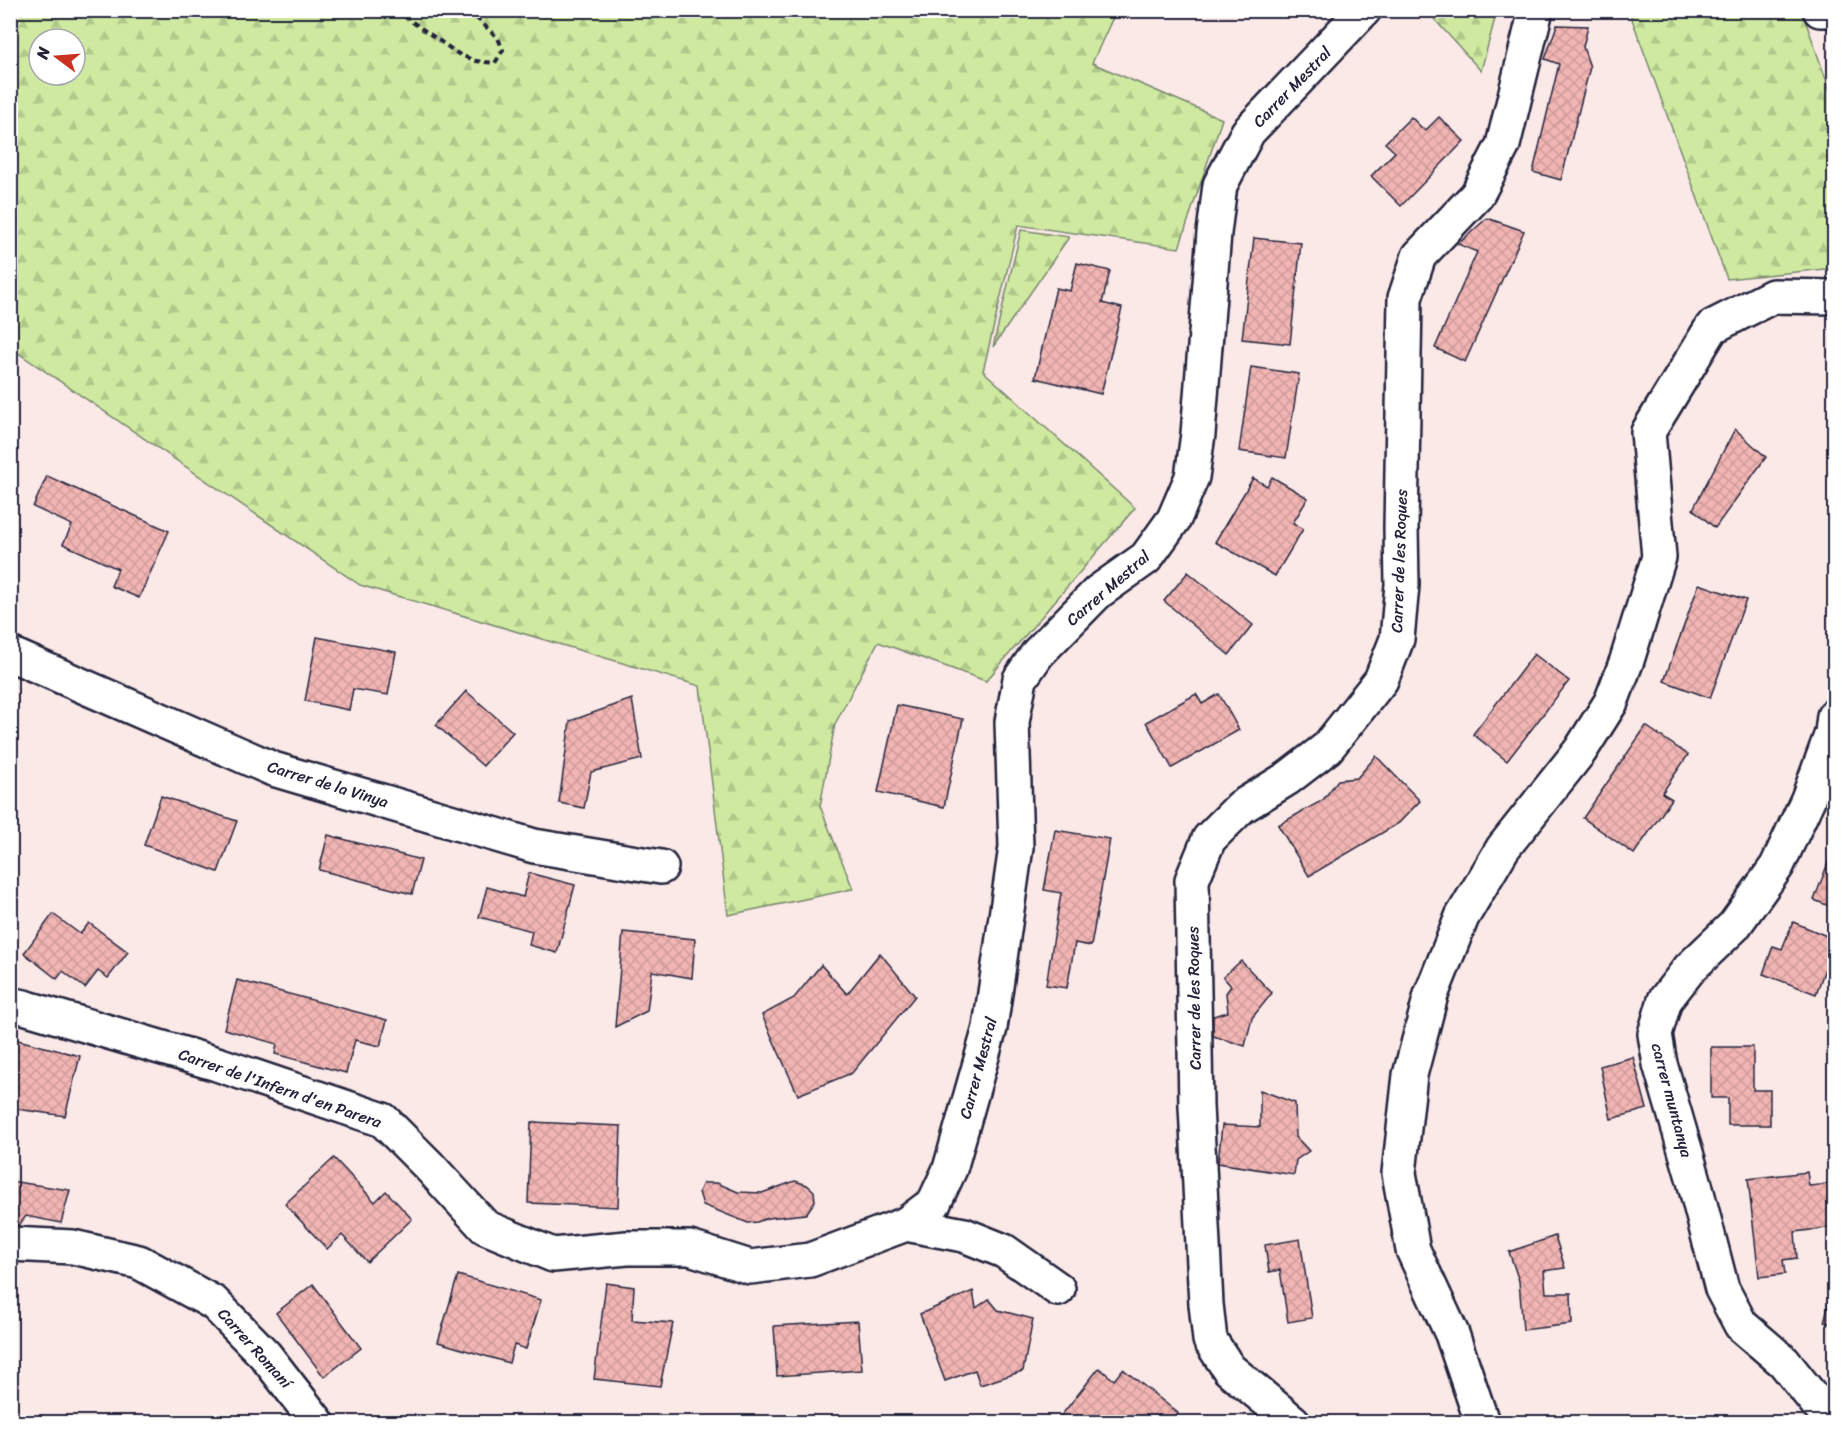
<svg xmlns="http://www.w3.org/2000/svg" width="1845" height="1433" font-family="Sriracha,sans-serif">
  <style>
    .forest { fill: url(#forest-firs); stroke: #78866e; stroke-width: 1.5; fill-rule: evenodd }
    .building { fill: url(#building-cross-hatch); stroke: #22223b; stroke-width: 1.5 }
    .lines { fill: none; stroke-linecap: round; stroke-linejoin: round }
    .minor-casing { stroke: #22223b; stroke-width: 38 }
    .path { stroke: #22223b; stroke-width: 4; stroke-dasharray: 6 4.5; stroke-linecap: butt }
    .minor { stroke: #fff; stroke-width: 33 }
    .labels { text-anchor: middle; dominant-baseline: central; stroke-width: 4.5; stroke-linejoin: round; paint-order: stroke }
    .street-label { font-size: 16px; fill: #22223b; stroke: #fff }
  </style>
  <defs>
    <pattern id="forest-firs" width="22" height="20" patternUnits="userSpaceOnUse" patternTransform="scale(1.5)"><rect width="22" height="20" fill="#cfeaa0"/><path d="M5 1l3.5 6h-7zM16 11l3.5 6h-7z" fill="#b1c88b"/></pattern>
    <pattern id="building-cross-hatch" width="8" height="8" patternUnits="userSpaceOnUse" patternTransform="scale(1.5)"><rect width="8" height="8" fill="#f1b5b3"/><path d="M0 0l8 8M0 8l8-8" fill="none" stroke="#ce9b9b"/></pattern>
  </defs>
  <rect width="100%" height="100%" fill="#fbe9e8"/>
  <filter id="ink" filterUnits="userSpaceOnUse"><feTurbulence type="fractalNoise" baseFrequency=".0167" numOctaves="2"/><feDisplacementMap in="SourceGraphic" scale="12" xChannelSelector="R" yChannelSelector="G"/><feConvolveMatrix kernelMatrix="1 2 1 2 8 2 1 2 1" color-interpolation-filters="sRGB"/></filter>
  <g filter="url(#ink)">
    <g class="forest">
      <path d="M10,11H1116L1092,63L1222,119L1179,248L1018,225L983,371L1135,508L986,681L878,642L835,724L820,806L853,889L728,915L700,686L360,585L11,348ZM39,39H75V75H39Z"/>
      <path d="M1427,11H1497L1481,71Z"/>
      <path d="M1629,11H1802L1834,102V268L1727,279Z"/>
      <path d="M1021,230L1069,237L993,347Z"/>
    </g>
    <g class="building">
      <path d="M1557,25L1588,26L1583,47L1590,67L1561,180L1533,172L1559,64L1545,59Z"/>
      <path d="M1411,117L1425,131L1439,117L1464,141L1401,206L1371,176L1395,152L1385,143Z"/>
      <path d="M1487,218L1524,231L1465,362L1435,348L1477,252L1458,244Z"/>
      <path d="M1254,238L1301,243L1290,344L1242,339Z"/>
      <path d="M1077,263L1110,271L1102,303L1122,308L1101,394L1035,378L1056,288L1070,291Z"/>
      <path d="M1251,367L1299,374L1286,458L1239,451Z"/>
      <path d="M1735,429L1766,457L1715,528L1693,509Z"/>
      <path d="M47,476L169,531L139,598L111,586L118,569L63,544L72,525L33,507Z"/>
      <path d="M1272,477L1308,498L1293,523L1303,529L1275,576L1215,542L1253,478L1267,486Z"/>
      <path d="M1188,572L1253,625L1229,655L1164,601Z"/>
      <path d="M1699,584L1746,600L1710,698L1664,681Z"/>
      <path d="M317,637L396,652L388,695L353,689L349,710L305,701Z"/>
      <path d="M1534,654L1569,681L1507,761L1473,734Z"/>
      <path d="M466,691L513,732L483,766L436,725Z"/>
      <path d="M1196,694L1202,704L1219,694L1239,730L1172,768L1146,722Z"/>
      <path d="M632,699L642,759L591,772L584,808L559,803L570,721Z"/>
      <path d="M897,705L963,719L944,807L878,792Z"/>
      <path d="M1646,726L1688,755L1662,793L1672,799L1634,854L1583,818Z"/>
      <path d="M1376,756L1420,801L1399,823L1309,876L1278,825L1323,800L1338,780L1357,778Z"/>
      <path d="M161,796L237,821L218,872L144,845Z"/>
      <path d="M1055,830L1110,839L1091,946L1075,943L1067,988L1046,985L1061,893L1044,890Z"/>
      <path d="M328,835L421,860L412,894L319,870Z"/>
      <path d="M1834,847V908L1814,900Z"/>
      <path d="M529,873L575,885L557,953L529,945L532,931L479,917L487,887L523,897Z"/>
      <path d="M53,914L80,934L89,923L128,952L108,978L98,971L85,988L63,971L57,979L24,953Z"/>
      <path d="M1793,922L1834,939V944L1816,994L1763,974L1773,946L1782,949Z"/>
      <path d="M623,932L695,939L692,978L652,971L647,1011L615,1027Z"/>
      <path d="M880,953L915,996L852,1073L798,1095L762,1015L794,998L821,965L847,994Z"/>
      <path d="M1241,961L1272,993L1252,1018L1245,1046L1213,1036V1016L1228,1012L1226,993L1231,986L1223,977Z"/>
      <path d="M237,980L387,1020L380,1046L355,1040L346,1073L275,1054L277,1044L224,1029Z"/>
      <path d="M10,1038L80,1056L65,1116L10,1108Z"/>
      <path d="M1711,1047H1753V1090H1770V1125H1728V1098H1711Z"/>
      <path d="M1633,1057L1647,1109L1611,1119L1600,1066Z"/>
      <path d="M1260,1090L1295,1103L1296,1137L1309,1151L1296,1160L1294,1175L1218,1163L1222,1125L1260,1127Z"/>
      <path d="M531,1122L621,1126L618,1207L528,1203Z"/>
      <path d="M334,1158L375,1202L386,1191L412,1219L367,1262L342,1235L327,1249L285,1204Z"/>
      <path d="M1807,1172L1809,1186L1830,1184L1834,1227L1795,1232L1797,1258L1783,1260L1785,1274L1759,1277L1748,1179Z"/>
      <path d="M10,1181L70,1190L61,1223L26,1216L19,1225L10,1226Z"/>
      <path d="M795,1181L807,1185L814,1191L815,1201L806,1214L768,1218L757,1222L748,1223L703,1205L699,1192L703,1183H717L738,1192L762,1193Z"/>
      <path d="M1555,1236L1565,1268L1544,1271L1546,1293H1571L1572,1324L1523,1330L1519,1281L1509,1252Z"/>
      <path d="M1300,1239L1312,1318L1288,1322L1280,1270L1269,1272L1265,1245Z"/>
      <path d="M458,1275L541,1300L526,1349L514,1345L509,1363L438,1342Z"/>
      <path d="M606,1283L634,1287L632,1320L673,1323L660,1386L594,1379Z"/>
      <path d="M1834,1283V1325L1824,1322Z"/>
      <path d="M313,1284L361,1348L324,1377L276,1313Z"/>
      <path d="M973,1291L976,1308L989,1299L998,1310L1033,1319L1023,1371L980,1385L975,1370L945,1381L920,1314Z"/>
      <path d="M858,1321L862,1370L777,1376L774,1326Z"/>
      <path d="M1099,1368L1114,1380L1123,1369L1178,1413L1170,1422H1056Z"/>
    </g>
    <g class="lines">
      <g class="minor-casing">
        <g id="minor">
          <path d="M1820,10H1830"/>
          <path d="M10,654L273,769L534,846L661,867"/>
          <path d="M10,1004L24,1007L217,1064L383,1120L429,1166L485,1227L553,1255L627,1248H690L750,1267L810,1260L906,1224L964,1235L1004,1251L1058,1289"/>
          <path d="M906,1224L934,1203L950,1169L990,1028L1016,847L1012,722L1020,679L1038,653L1098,592L1146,558L1174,519L1192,477L1198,434L1214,233L1220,185L1248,132L1364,10"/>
          <path d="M10,1244L73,1247L139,1262L214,1303L265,1355L317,1422"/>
          <path d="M1293,1422L1229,1369L1210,1340L1206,1304L1196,1106L1192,880L1209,839L1241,807L1288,778L1327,748L1381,680L1397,639L1402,585L1401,528L1405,298L1419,256L1477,195L1503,145L1536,10"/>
          <path d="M1482,1422L1452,1334L1413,1250L1399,1173L1410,1075L1431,995L1462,917L1503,848L1580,751L1611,702L1627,660L1659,557L1648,432L1712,327L1773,296L1834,297"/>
          <path d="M1827,1422L1824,1412L1784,1362L1741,1325L1722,1289L1693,1177L1660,1064L1655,1034L1665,1000L1690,968L1734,926L1777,866L1808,799L1832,733L1834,716"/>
        </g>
      </g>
      <path class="path" d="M395,10L460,55L476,61L495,63L503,50L498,38L468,10"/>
      <use href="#minor" class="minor"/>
    </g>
  </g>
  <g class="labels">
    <g class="street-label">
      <text transform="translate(1292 87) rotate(-46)">Carrer Mestral</text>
      <text transform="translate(1399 561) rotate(-88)">Carrer de les Roques</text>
      <text transform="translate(1108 588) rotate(-41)">Carrer Mestral</text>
      <text transform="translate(328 784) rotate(17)">Carrer de la Vinya</text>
      <text transform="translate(1194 998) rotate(-91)">Carrer de les Roques</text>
      <text transform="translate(978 1068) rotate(-75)">Carrer Mestral</text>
      <text transform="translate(280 1088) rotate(19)">Carrer de l'Infern d'en Parera</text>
      <text transform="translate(1672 1100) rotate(75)">carrer muntanya</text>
      <text transform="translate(255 1348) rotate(48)">Carrer Romaní</text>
    </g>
  </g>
  <rect width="1845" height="1433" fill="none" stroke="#fff" stroke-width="36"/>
  <rect x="18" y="18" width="1809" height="1397" fill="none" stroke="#22223b" stroke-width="2" filter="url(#ink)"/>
  <g transform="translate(57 57) rotate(286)"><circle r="28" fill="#ffffff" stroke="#a7a7b1" stroke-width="1.5"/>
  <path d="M0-4.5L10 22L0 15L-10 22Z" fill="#c8321e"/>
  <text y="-9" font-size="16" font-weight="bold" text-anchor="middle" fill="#22223b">N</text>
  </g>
</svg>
